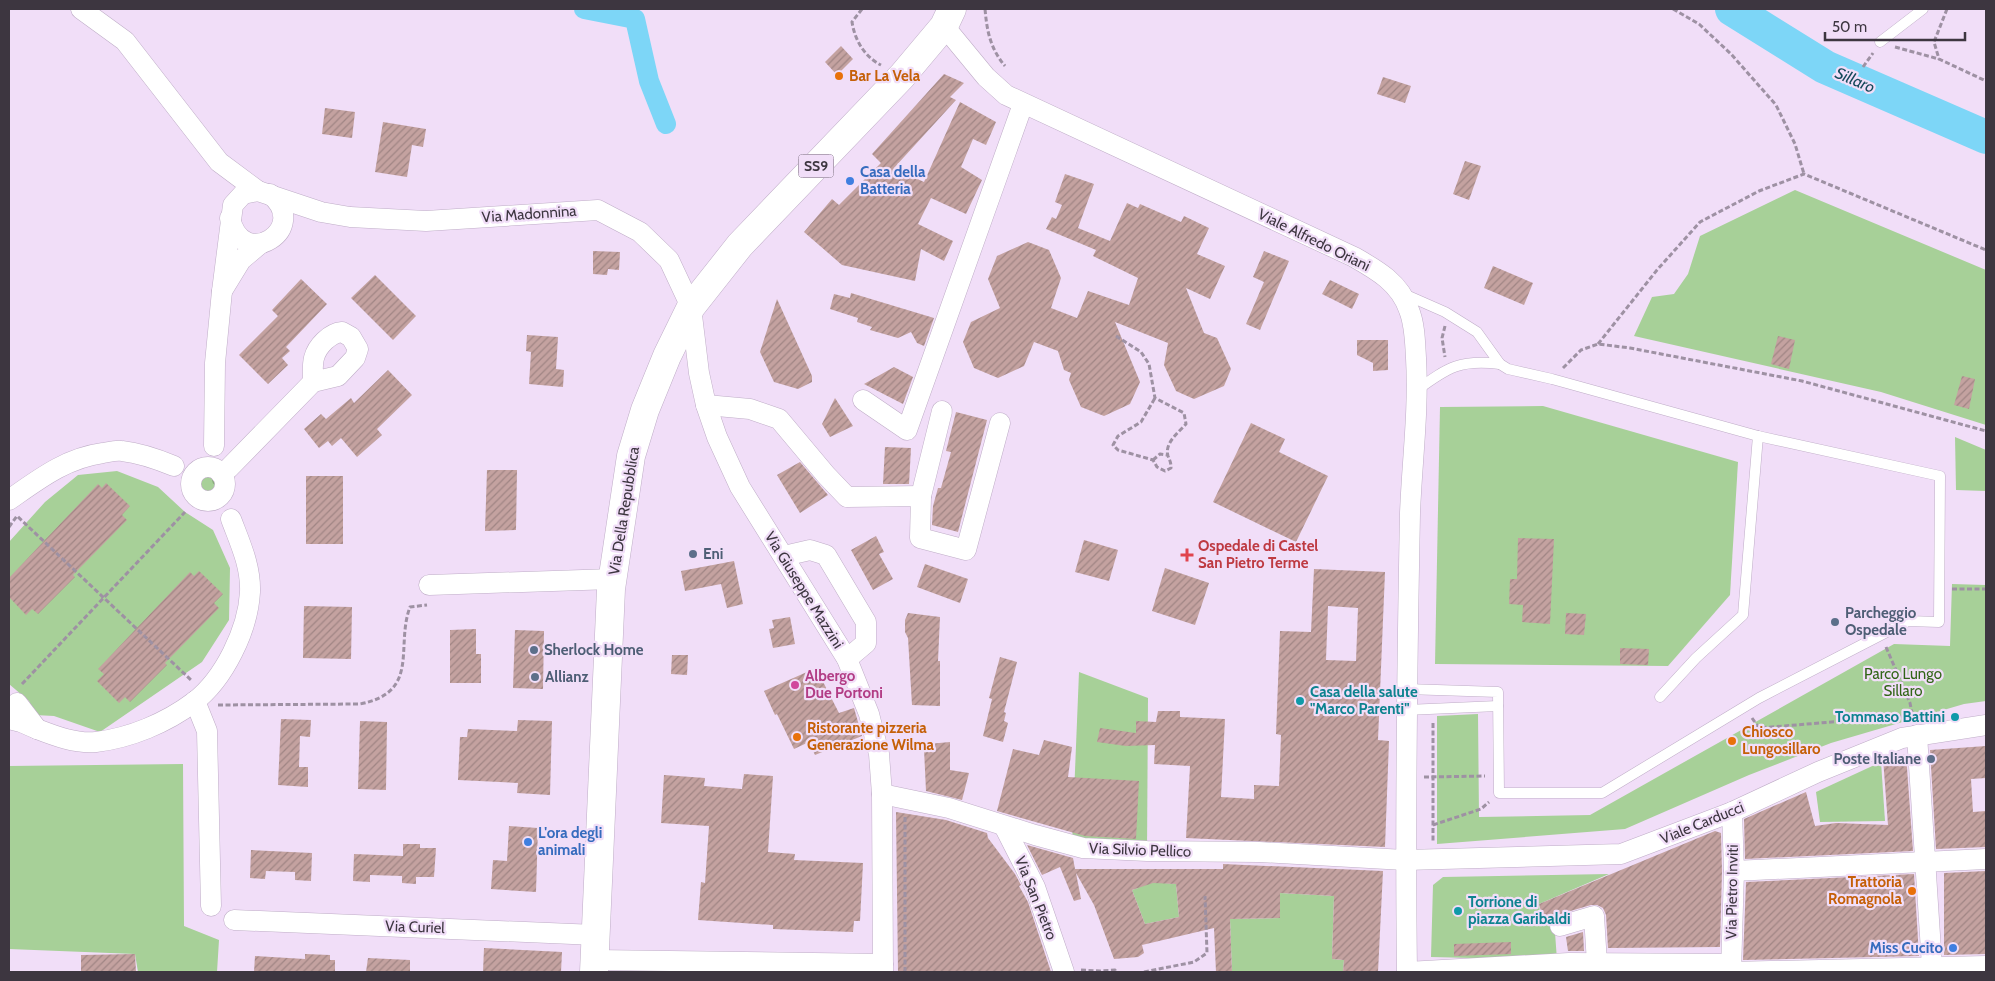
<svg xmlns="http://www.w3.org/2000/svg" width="1995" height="981" font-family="Cabin,sans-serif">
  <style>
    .grass { fill: url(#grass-tufts) }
    .green { fill: #a7d098 }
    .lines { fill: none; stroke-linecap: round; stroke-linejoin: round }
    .canal { stroke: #7dd6f7; stroke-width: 20 }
    .river { stroke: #7dd6f7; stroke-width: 34 }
    .building { fill: url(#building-hatch); fill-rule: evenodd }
    .lane-casing { stroke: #bfadc7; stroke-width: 11 }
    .street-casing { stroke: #bfadc7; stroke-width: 21 }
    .primary-casing { stroke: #bfadc7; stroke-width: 29 }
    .path { stroke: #9e91a3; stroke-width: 3; stroke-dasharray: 5 2.5; stroke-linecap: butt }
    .lane { stroke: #fff; stroke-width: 10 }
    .street { stroke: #fff; stroke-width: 20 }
    .primary { stroke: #fff; stroke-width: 28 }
    .food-dot { fill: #e8710a; stroke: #f1def8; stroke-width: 2 }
    .shop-dot { fill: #3f7fe0; stroke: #f1def8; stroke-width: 2 }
    .service-dot { fill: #5c6f8a; stroke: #f1def8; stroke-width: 2 }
    .health-dot { fill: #e0444e; stroke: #f1def8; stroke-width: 2 }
    .hotel-dot { fill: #d1479c; stroke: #f1def8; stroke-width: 2 }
    .culture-dot { fill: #0f9aa8; stroke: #f1def8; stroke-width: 2 }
    .labels { text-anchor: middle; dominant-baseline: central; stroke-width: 4.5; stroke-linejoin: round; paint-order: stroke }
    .shield { fill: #f1def8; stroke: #736877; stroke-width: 1 }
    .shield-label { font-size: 14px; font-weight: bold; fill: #3d3640 }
    .food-label { font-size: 15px; font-weight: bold; fill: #c56008; stroke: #f1def8; text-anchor: start }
    .shop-label { font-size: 15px; font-weight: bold; fill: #366cbe; stroke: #f1def8; text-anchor: start }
    .street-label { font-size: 15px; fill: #3d3640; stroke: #f1def8 }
    .health-label { font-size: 15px; font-weight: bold; fill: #be3a42; stroke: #f1def8; text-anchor: start }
    .service-label { font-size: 15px; font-weight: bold; fill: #4e5e75; stroke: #f1def8; text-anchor: start }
    .park-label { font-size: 15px; fill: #316517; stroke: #f1def8 }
    .hotel-label { font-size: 15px; font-weight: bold; fill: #b23c85; stroke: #f1def8; text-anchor: start }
    .culture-label { font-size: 15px; font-weight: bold; fill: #0d838f; stroke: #f1def8; text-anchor: start }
    .water-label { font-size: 16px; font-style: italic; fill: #15495a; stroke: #f1def8 }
  </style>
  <defs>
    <pattern id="grass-tufts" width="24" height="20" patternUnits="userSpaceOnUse" patternTransform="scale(1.25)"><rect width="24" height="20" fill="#a7d098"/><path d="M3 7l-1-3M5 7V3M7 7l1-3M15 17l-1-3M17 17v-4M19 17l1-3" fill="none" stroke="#89aa7d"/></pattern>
    <pattern id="building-hatch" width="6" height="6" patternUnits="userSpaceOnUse" patternTransform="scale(1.25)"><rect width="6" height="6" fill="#c4a2a0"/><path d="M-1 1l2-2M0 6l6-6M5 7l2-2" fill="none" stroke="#a08584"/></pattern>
  </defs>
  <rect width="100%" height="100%" fill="#f1def8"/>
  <circle class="grass" cx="207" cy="484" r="13"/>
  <g class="green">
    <path d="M1795,190L1986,270V425L1881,392L1634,336L1652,297L1674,294L1688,274L1700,236Z"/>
    <path d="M1543,406L1738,462L1730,595L1668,666L1435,664L1440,407Z"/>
    <path d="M1955,437L1986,450V491L1956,490Z"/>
    <path d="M117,471L158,487L185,512L213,530L230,568L229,620L202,662L100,732L54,716L35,715L29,701L9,684V542L45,502L78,475Z"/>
    <path d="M1952,584L1986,585V701L1964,704L1831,743L1749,775L1625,829L1437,844V716L1478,714L1479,817L1590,815L1894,644L1950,646Z"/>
    <path d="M1079,672L1148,698L1147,851L1072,845Z"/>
    <path d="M1881,762L1885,821L1820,822L1816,792Z"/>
    <path d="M183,764L184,926L219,940L217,972H138L135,954L9,949V766Z"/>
    <path d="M1609,874L1539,904L1541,920L1554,919L1557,960L1431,957L1433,885L1443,877Z"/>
    <path d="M1133,876L1164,883L1176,884L1179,917L1145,924L1132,890L1138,888Z"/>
    <path d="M1280,893L1334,896L1332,959L1344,960L1343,972H1232L1230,919L1280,918Z"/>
  </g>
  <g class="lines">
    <path class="canal" d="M584,9L635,19L649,81L666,124"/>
    <path class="river" d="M1732,9L1825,67L1986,137"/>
  </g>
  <g class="building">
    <path d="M841,46L853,59L837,75L825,62Z"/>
    <path d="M944,74L964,83L950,97L956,100L894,168L924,182L960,102L996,122L986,145L973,139L961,167L982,180L966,214L931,198L918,224L953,241L944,261L921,249L915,281L842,265L804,232L832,199L839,205L881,163L872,154Z"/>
    <path d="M1383,77L1411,86L1405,103L1377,94Z"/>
    <path d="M325,108L355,112L352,138L322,134Z"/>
    <path d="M383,122L426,129L423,147L412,145L407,177L375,172Z"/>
    <path d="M1465,161L1481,166L1469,200L1453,194Z"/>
    <path d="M1065,174L1094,184L1078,228L1110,241L1127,203L1138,208L1140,204L1181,222L1184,216L1209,228L1197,254L1225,266L1210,299L1186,288L1204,333L1217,338L1231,369L1224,386L1194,399L1176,391L1164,365L1168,343L1115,322L1140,382L1130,404L1104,416L1081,407L1069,380L1071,373L1064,370L1058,351L1034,342L1024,366L998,378L974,368L963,342L971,322L1000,308L988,279L997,256L1028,242L1049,250L1061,278L1051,308L1077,318L1088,291L1129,305L1138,278L1093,256L1096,250L1046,229L1052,217L1056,219L1062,205L1055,202Z"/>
    <path d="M593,251L620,252L619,270L608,269L607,275L593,274Z"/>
    <path d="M1264,251L1289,261L1260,330L1246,324L1264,282L1253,277Z"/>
    <path d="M1493,266L1533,283L1524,305L1484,288Z"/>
    <path d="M375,275L416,316L393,340L351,298Z"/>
    <path d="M301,279L327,304L286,347L290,351L282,358L288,365L268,384L239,355L278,316L272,310Z"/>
    <path d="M1330,280L1359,294L1352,309L1322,294Z"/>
    <path d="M851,293L934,318L924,346L917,343L911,332L898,338L870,330L872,327L857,322L858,318L830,309L834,294L850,298Z"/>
    <path d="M777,299L812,376V382L798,389L774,382L760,352Z"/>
    <path d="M527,335L558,337L556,369L564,370L563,387L529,384L531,352L526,351Z"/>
    <path d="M1778,336L1795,340L1789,369L1771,364Z"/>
    <path d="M1357,340H1388V370L1373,371V363L1357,355Z"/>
    <path d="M894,367L913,377L903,404L864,384Z"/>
    <path d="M388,370L412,395L377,429L382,435L357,457L341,438L332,446L328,441L319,448L304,429L321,414L326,419L351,398L354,403Z"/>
    <path d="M1962,376L1975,379L1969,409L1954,405Z"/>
    <path d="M835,398L853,426L830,437L822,424Z"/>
    <path d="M956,412L987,420L958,532L932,525L933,506L938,488H941L951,452L946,451Z"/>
    <path d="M1251,423L1285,439L1279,452L1328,476L1296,542L1213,502Z"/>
    <path d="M885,447L911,448L909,484H883Z"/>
    <path d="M800,462L828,495L800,513L777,475Z"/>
    <path d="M487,470H517L516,530L485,531Z"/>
    <rect x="306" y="476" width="37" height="68"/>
    <path d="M106,483L130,506L122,515L127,520L73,575L75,577L38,614L32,609L26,615L9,597V578L98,484L102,488Z"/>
    <path d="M876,536L884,552L879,554L893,579L873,590L851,550Z"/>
    <path d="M1518,538L1554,539L1550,624L1522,622L1523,605L1509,604L1510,579H1517Z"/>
    <path d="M1084,540L1118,550L1109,581L1075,572Z"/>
    <path d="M734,561L743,604L727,608L721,584L685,591L681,571Z"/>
    <path d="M925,564L968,579L960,603L917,587Z"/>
    <path d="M1165,568L1209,583L1195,625L1152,611Z"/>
    <path d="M1314,569L1385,572L1378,740L1389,741L1385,847L1186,838L1190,766L1154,764L1155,745L1126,746L1097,742L1100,728L1136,733V721L1156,722L1158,711H1180V717L1225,719L1221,797L1254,799V785L1279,786L1281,735L1276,734L1280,631L1311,632ZM1328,606L1358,608L1356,661L1326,660Z"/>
    <path d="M199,571L223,594L214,603L219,608L165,663L167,665L130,702L125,697L119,703L97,681L104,674L98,669L190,572L194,576Z"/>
    <path d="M304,606L352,607L351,659L303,658Z"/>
    <path d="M908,613L940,617L938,661H940V706L912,705L908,638L905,632V620Z"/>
    <path d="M1566,613L1586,614L1584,635L1565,634Z"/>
    <path d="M790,617L795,644L773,648L769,629L774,628L772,620Z"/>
    <path d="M476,629V654H481V683H450V630Z"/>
    <path d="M515,630L544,631L543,689L513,688Z"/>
    <path d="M1620,648L1649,649L1648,665L1620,664Z"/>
    <path d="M672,655H688L687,675L671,674Z"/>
    <path d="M1000,657L1017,662L1004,712L1006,713L1004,721L1008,723L1003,742L983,736L992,699L989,698Z"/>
    <path d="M816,668L839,713L854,708L862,736L815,755L809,742L794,749L777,714L775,715L764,691Z"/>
    <path d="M281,719L311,720L310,737L300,736L299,767H308V787L278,785Z"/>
    <path d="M518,720L552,721L550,795L517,793L518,783L458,780L460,737H467L468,729L517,731Z"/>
    <path d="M360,721L387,722L386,790L358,789Z"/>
    <path d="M1044,740L1072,747L1068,777L1139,781L1136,839L1085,836L997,811L1013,749L1039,755Z"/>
    <path d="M950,742V770L969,773L962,800L926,791L924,749H928V744Z"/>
    <path d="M1986,746V778L1971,779L1973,812L1986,811V847L1936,849L1930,750Z"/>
    <path d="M1906,754L1913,851L1745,859L1744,819L1806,792L1815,826L1836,823L1888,825L1883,758Z"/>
    <path d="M744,774L773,776L768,852L795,854L794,860L863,863L860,921H854L853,932L773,929V925L698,920L701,882L705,883L709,826L661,823L664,775L705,778L704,786L742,789Z"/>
    <path d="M896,812L946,820L987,833L988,838L1015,874L1021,885L1019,886L1028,902L1051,972H898Z"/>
    <path d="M509,826L538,828L536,892L491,889L493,860L507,861Z"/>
    <path d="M1715,831L1721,833L1722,871L1720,947L1608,948L1606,915L1603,908L1597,905H1591L1543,919L1539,904Z"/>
    <path d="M403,844H420V848H436L434,877H416V884L402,883V876L370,875V882L353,881L354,854L403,856Z"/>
    <path d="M1027,845L1073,858L1075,869H1223V864L1383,871L1378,972H1343L1344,960L1332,959L1334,896L1280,893V918L1230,919L1232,972H1216L1214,928L1142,945L1144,953L1138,957L1114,959L1094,905L1076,873L1081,899L1074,901L1060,867L1042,875ZM1153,883L1176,884L1179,917L1145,924L1132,890Z"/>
    <path d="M251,850L312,853L311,881L295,880V872L266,871L265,879L250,878Z"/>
    <path d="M1986,871V954L1944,955V873Z"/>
    <path d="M1914,874L1919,956L1743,960L1746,882Z"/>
    <path d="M1583,932L1584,951H1568L1566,937Z"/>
    <path d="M1511,942V954L1454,956V944Z"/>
    <path d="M484,948L562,952L561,972H483Z"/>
    <path d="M135,954L136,972H81V955Z"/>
    <path d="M305,954L330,955V960H335V972H254L255,956L305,959Z"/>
    <path d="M368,958L410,960V972H366Z"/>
  </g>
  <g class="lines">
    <g class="lane-casing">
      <g id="lane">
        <path d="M1880,42L1923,9"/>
        <path d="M1404,294L1445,312L1477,332L1500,364L1508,369L1552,379L1758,436L1940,476L1939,622L1908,621L1759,698L1602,793H1499L1498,692L1406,689"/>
        <path d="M1417,390C1448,367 1461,359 1500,364"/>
        <path d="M1660,697L1696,658L1743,615L1758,436"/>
        <path d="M1406,710L1498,706"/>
      </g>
    </g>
    <g class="street-casing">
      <g id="street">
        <path d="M81,9L125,41L219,162L258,191"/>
        <path d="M944,26L986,77L1006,95L1354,257C1377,270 1400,283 1409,310C1415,325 1415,342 1416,358C1419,410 1412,461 1410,513C1407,666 1405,819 1407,972"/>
        <path d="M230,218C242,273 312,228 270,194"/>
        <path d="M260,244L241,260L222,291L233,205L243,194L258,191L321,212L350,217L426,221L598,210L640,232L669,260L691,307L699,373L706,405L717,437L740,487L847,659L869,714L879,754L882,794L883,972"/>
        <path d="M863,400L907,430L1023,104"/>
        <path d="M706,405L750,409L779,419L826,475L847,497L921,496L920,538L966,550L1000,423"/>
        <path d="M214,446L215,363L222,291"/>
        <circle cx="208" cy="484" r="17"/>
        <path d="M221,474L229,468L313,382L338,376L355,358L358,349L351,337L342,332C330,333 317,346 314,358C312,366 313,375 313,382"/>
        <path d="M921,496L942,411"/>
        <path d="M9,500C39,479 66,458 103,453C109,452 116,450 122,451C140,453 157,459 174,466"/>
        <path d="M784,556L810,550L826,555L866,622V643L847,659"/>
        <path d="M429,585L613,579"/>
        <path d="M195,701L207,731L211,906"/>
        <path d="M9,719L21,722L37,729L17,703"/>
        <path d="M37,729C55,736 76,744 96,742C130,738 166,723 194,702C224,679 248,630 250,592C251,566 240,543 231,519"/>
        <path d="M1917,735L1932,966L1931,972"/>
        <path d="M882,794L949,808L1035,835L1083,848L1147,851L1259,852L1405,860L1621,854L1732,812L1818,772L1902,738L1986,725"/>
        <path d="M1004,826L1035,887L1064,972"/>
        <path d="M1734,871L1986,859"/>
        <path d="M234,920L596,935"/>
        <path d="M1560,926L1594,916L1597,963"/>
        <path d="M595,960L883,964"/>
        <path d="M1407,972L1569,963L1731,964"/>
        <path d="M1731,972L1986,966"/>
        <path d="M1731,972L1734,871L1732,812"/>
      </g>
    </g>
    <g class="primary-casing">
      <path id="primary" d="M594,972L611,589L631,456L645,410L667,356L691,307L740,245L902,76L944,26L952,9"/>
    </g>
    <g class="path">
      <path d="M862,9L852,22C855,41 865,57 881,65"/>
      <path d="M985,9C987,31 990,48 1005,66"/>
      <path d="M1673,9L1699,24L1731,54L1776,105L1795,144L1804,174"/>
      <path d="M1947,9L1934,42L1939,59L1986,81"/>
      <path d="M1895,47L1939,59"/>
      <path d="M1863,67L1873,53"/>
      <path d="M1445,326L1442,338L1445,357"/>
      <path d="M1116,336L1141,352L1149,364L1155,398L1184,413L1186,424C1179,432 1164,443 1168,456C1170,461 1171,462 1171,468L1165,471L1157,467L1153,460L1118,450L1113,445L1118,436L1141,422L1155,398"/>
      <path d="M1598,344L1657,270L1700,222L1759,191L1804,174L1986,250"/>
      <path d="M1563,368L1581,350L1598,344L1630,348L1802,381L1986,431"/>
      <path d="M1153,460L1160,454L1167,455"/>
      <path d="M9,527L17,516L191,680"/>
      <path d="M1952,589H1986"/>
      <path d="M1886,647L1910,703L1913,718"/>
      <path d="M22,684L185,512"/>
      <path d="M218,705L360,704C421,692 395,647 410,607L427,605"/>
      <path d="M1752,718L1759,728L1904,716L1907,718"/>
      <path d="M1433,723V842"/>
      <path d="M1424,777L1485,776"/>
      <path d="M905,817V972"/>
      <path d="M1433,825L1481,809L1489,802"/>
      <path d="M1081,970L1100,971L1115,970L1116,972"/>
      <path d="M1144,972L1194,962L1207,953L1205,896"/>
    </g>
    <use href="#lane" class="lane"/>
    <use href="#street" class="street"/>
    <use href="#primary" class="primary"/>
  </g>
  <g class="food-dot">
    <circle cx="839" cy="76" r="5"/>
    <circle cx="797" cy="737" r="5"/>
    <circle cx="1732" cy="741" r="5"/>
    <circle cx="1912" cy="891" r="5"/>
  </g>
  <g class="shop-dot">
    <circle cx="850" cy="181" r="5"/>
    <circle cx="528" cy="842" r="5"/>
    <circle cx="1953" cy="948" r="5"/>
  </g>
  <g class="service-dot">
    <circle cx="693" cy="554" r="5"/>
    <circle cx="1835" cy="622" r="5"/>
    <circle cx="534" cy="650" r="5"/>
    <circle cx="535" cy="677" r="5"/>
    <circle cx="1931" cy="759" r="5"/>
  </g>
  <path class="health-dot" d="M1184.5 547.5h5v5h5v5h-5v5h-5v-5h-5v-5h5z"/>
  <circle class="hotel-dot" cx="795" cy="685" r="5"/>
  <g class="culture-dot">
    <circle cx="1300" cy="701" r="5"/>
    <circle cx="1955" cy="717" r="5"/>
    <circle cx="1458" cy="911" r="5"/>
  </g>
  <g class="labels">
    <rect class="shield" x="798.5" y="154.5" width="35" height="23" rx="4"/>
    <g class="shield-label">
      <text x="816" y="166">SS9</text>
    </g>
    <g class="food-label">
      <text x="849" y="76">Bar La Vela</text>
      <text x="807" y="728">Ristorante pizzeria<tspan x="807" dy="17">Generazione Wilma</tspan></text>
      <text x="1742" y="732">Chiosco<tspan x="1742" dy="17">Lungosillaro</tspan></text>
      <text x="1902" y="882" text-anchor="end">Trattoria<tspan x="1902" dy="17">Romagnola</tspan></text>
    </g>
    <g class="shop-label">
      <text x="860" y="172">Casa della<tspan x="860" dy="17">Batteria</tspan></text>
      <text x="538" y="833">L'ora degli<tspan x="538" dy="17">animali</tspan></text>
      <text x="1943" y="948" text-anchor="end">Miss Cucito</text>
    </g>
    <g class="street-label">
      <text transform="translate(529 214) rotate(-4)">Via Madonnina</text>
      <text transform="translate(1314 240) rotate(26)">Viale Alfredo Oriani</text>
      <text transform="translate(624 511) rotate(-81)">Via Della Repubblica</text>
      <text transform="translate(804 590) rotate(58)">Via Giuseppe Mazzini</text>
      <text transform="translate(1702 823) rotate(-22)">Viale Carducci</text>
      <text transform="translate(1140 850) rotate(2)">Via Silvio Pellico</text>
      <text transform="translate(1732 892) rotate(-89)">Via Pietro Inviti</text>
      <text transform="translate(1036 898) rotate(68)">Via San Pietro</text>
      <text transform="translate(415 927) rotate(2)">Via Curiel</text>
    </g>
    <g class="health-label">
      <text x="1198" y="546">Ospedale di Castel<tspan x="1198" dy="17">San Pietro Terme</tspan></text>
    </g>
    <g class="service-label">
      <text x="703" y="554">Eni</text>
      <text x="1845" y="613">Parcheggio<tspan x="1845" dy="17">Ospedale</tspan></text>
      <text x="544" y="650">Sherlock Home</text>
      <text x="545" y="677">Allianz</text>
      <text x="1921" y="759" text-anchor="end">Poste Italiane</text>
    </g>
    <g class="park-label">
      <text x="1903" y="674">Parco Lungo<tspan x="1903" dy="17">Sillaro</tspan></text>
    </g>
    <g class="hotel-label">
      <text x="805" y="676">Albergo<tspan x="805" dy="17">Due Portoni</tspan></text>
    </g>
    <g class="culture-label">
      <text x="1310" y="692">Casa della salute<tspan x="1310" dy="17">"Marco Parenti"</tspan></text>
      <text x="1945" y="717" text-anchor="end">Tommaso Battini</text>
      <text x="1468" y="902">Torrione di<tspan x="1468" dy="17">piazza Garibaldi</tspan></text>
    </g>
    <g class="water-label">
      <text transform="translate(1855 80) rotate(23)">Sillaro</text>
    </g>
  </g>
  <rect width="1995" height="981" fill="none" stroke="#3d3640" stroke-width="20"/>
  <path d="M1825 32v8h140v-8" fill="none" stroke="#3d3640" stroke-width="2.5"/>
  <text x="1832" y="32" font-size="15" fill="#3d3640" stroke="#f1def8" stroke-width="4" paint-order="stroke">50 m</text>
</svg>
